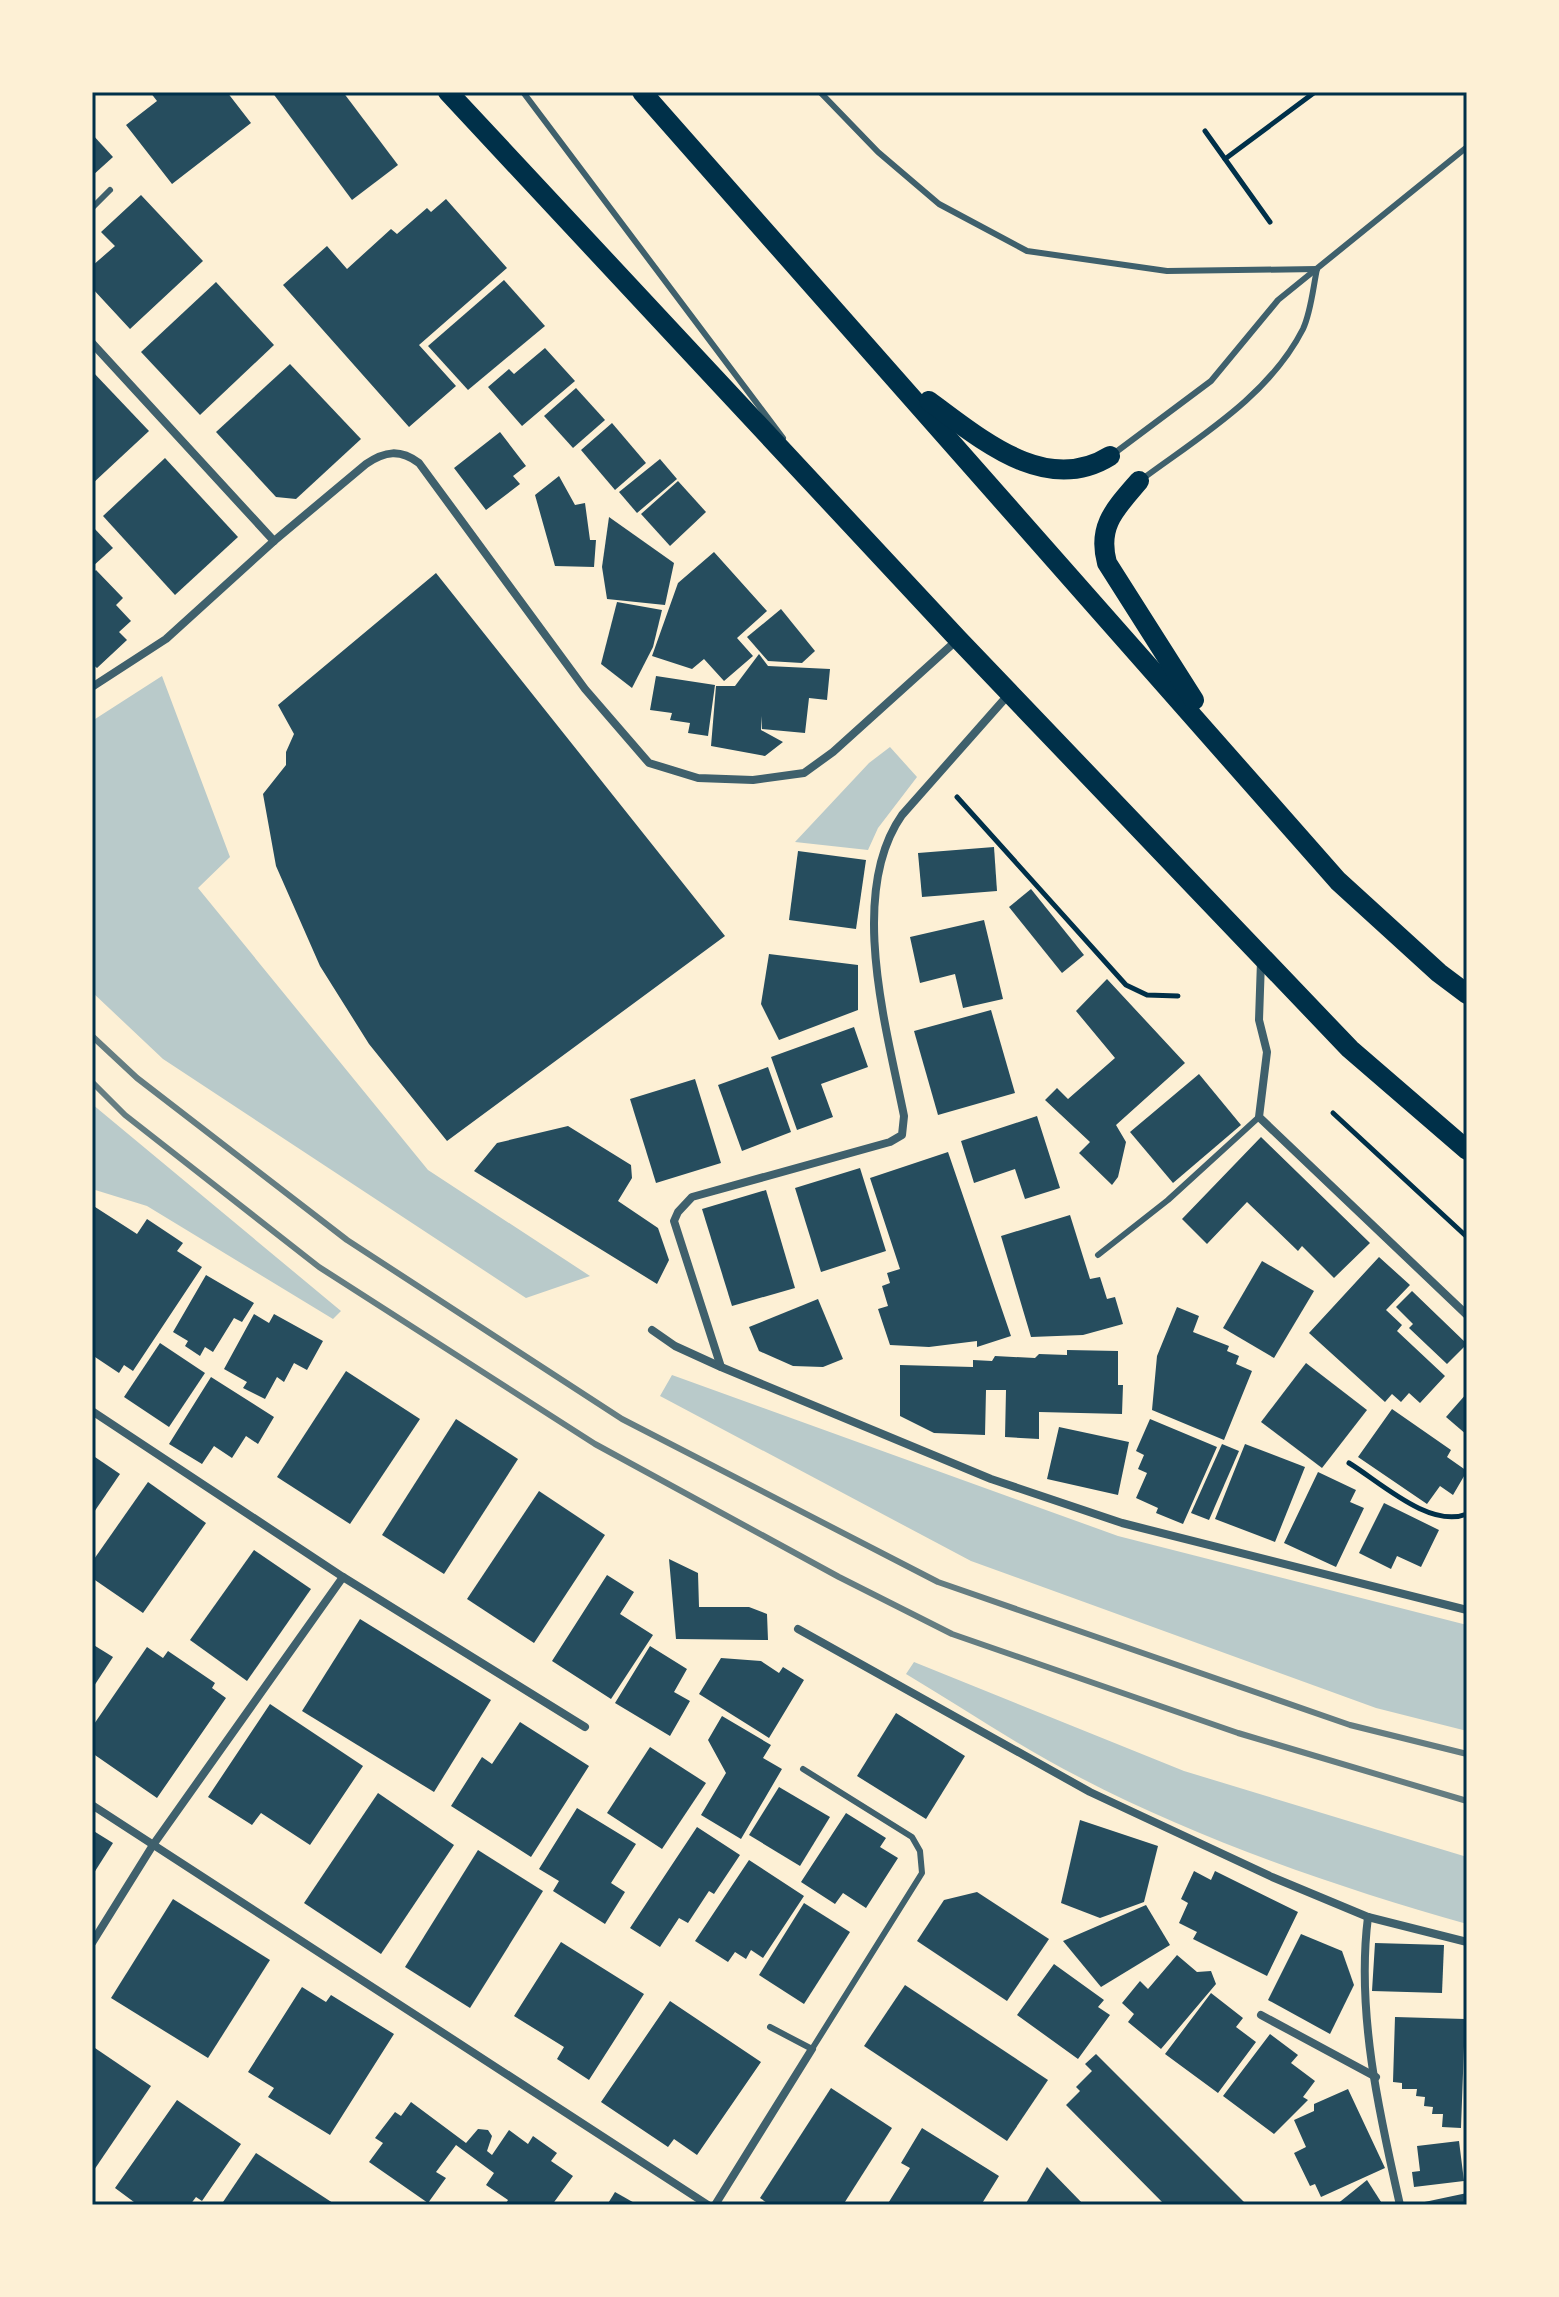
<svg xmlns="http://www.w3.org/2000/svg" width="1559" height="2297" font-family="Spectral,serif">
  <style>
    .green { fill: #b9caca }
    .building { fill: #264d5e }
    .lines { fill: none; stroke-linecap: round; stroke-linejoin: round }
    .path { stroke: #003049; stroke-width: 5 }
    .service { stroke: #3f606c; stroke-width: 6 }
    .minor { stroke: #3f606c; stroke-width: 8 }
    .primary { stroke: #003049; stroke-width: 20 }
    .rail { stroke: #657d81; stroke-width: 6 }
    .neatline { fill: none; stroke: #003049; stroke-width: 3 }
  </style>
  <rect width="100%" height="100%" fill="#fdf0d5"/>
  <g class="green">
    <path d="M162,676L230,857L198,888L428,1170L590,1276L526,1298L163,1059L92,992V721Z"/>
    <path d="M890,747L917,777L878,828L868,850L795,842L869,763Z"/>
    <path d="M92,1104L341,1311L333,1319L147,1206L92,1189Z"/>
    <path d="M672,1375L1118,1536L1467,1625V1731L1376,1708L971,1561L660,1396Z"/>
    <path d="M914,1662L1184,1771L1467,1857V1924C1336,1887 1200,1840 1079,1777C1020,1747 963,1708 906,1674Z"/>
  </g>
  <g class="building">
    <path d="M150,92H227L251,123L172,184L126,125L157,101Z"/>
    <path d="M272,92H343L398,165L352,200Z"/>
    <path d="M92,134L113,157L92,176Z"/>
    <path d="M141,195L203,261L130,329L92,288V266L115,246L101,232Z"/>
    <path d="M446,199L507,268L419,345L456,386L409,427L283,285L327,246L347,269L391,229L397,234L427,208L431,212Z"/>
    <path d="M504,280L545,326L468,390L428,346Z"/>
    <path d="M216,282L274,345L200,415L141,352Z"/>
    <path d="M545,348L575,381L522,426L488,387L509,369L514,374Z"/>
    <path d="M290,364L361,439L296,499L276,497L216,432Z"/>
    <path d="M92,371L149,431L92,484Z"/>
    <path d="M576,388L605,420L573,448L544,416Z"/>
    <path d="M612,423L646,463L615,490L581,450Z"/>
    <path d="M500,432L526,466L513,476L520,484L486,510L454,468Z"/>
    <path d="M165,458L238,537L175,595L103,516Z"/>
    <path d="M660,459L677,479L637,513L619,492Z"/>
    <path d="M559,476L575,505L585,503L590,540H596L594,567L555,566L535,495Z"/>
    <path d="M678,481L706,512L670,546L641,514Z"/>
    <path d="M609,517L674,563L665,605L607,599L602,567Z"/>
    <path d="M92,526L113,548L92,567Z"/>
    <path d="M714,552L767,611L737,638L753,656L724,681L704,659L692,669L652,656L678,583Z"/>
    <path d="M96,570L123,598L116,605L131,621L119,632L127,640L97,668L92,664V574Z"/>
    <path d="M436,573L725,936L447,1141L369,1044L320,966L276,866L263,794L286,765V752L294,734L278,705Z"/>
    <path d="M617,602L662,610L653,647L632,688L601,664Z"/>
    <path d="M781,609L815,651L802,663L768,661L747,637Z"/>
    <path d="M759,654L768,666L830,669L827,700L809,698L805,733L762,729V716L761,730L783,742L765,756L711,746L716,686H735Z"/>
    <path d="M656,676L715,685L708,736L688,733L690,723L670,720L672,713L650,710Z"/>
    <path d="M994,847L997,891L922,897L918,853Z"/>
    <path d="M798,851L866,860L856,929L789,920Z"/>
    <path d="M1031,889L1084,955L1062,973L1009,907Z"/>
    <path d="M984,920L1003,999L963,1008L955,974L920,983L910,937Z"/>
    <path d="M769,954L858,965V1010L779,1040L761,1004Z"/>
    <path d="M1107,979L1185,1063L1116,1125L1126,1142L1118,1177L1112,1185L1079,1153L1090,1142L1045,1100L1057,1088L1068,1099L1115,1058L1076,1011Z"/>
    <path d="M991,1010L1015,1093L938,1115L914,1031Z"/>
    <path d="M854,1027L868,1067L821,1084L833,1117L797,1130L771,1057Z"/>
    <path d="M768,1067L791,1132L742,1151L718,1085Z"/>
    <path d="M1199,1074L1241,1125L1173,1183L1130,1132Z"/>
    <path d="M695,1079L721,1163L656,1183L630,1099Z"/>
    <path d="M1037,1116L1060,1188L1025,1199L1015,1169L974,1183L961,1141Z"/>
    <path d="M568,1126L631,1165L632,1178L618,1201L658,1228L669,1260L657,1284L474,1171L497,1143Z"/>
    <path d="M1261,1137L1370,1243L1334,1278L1302,1246L1298,1251L1247,1202L1207,1244L1182,1219Z"/>
    <path d="M948,1152L1011,1336L977,1347V1341L929,1347L890,1345L878,1309L888,1306L882,1286L890,1283L887,1273L900,1269L870,1178Z"/>
    <path d="M860,1168L886,1251L821,1272L795,1188Z"/>
    <path d="M766,1190L795,1288L732,1306L702,1209Z"/>
    <path d="M92,1205L137,1234L147,1219L183,1243L177,1251L202,1267L133,1371L124,1365L119,1373L92,1355Z"/>
    <path d="M1070,1215L1090,1279L1100,1277L1107,1299L1115,1297L1123,1324L1083,1335L1031,1337L1001,1236Z"/>
    <path d="M1379,1257L1410,1285L1386,1310L1402,1325L1397,1331L1445,1376L1420,1403L1409,1393L1401,1402L1392,1394L1385,1402L1309,1333Z"/>
    <path d="M1262,1261L1314,1291L1274,1358L1223,1328Z"/>
    <path d="M206,1275L254,1303L242,1322L234,1318L213,1352L205,1347L200,1356L185,1346L188,1341L173,1332Z"/>
    <path d="M1412,1291L1467,1344L1447,1364L1409,1328L1413,1324L1396,1307Z"/>
    <path d="M818,1299L843,1359L823,1367L793,1366L759,1351L749,1327Z"/>
    <path d="M1177,1307L1199,1316L1193,1332L1229,1346L1227,1351L1239,1356L1236,1364L1252,1371L1224,1440L1152,1410L1157,1356Z"/>
    <path d="M254,1314L269,1323L274,1314L323,1341L307,1370L294,1363L284,1382L277,1377L265,1399L243,1388L247,1382L224,1369Z"/>
    <path d="M160,1343L205,1373L169,1427L124,1397Z"/>
    <path d="M1067,1350L1118,1351V1385H1123L1122,1414L1039,1412V1439L1005,1437L1006,1390H986L985,1435L934,1433L900,1416V1365L973,1367V1360L992,1361L995,1356L1035,1358L1039,1354L1067,1355Z"/>
    <path d="M1306,1363L1367,1410L1322,1468L1261,1422Z"/>
    <path d="M346,1371L420,1419L350,1524L277,1477Z"/>
    <path d="M211,1377L274,1417L258,1444L246,1436L232,1458L214,1446L202,1464L169,1444Z"/>
    <path d="M1467,1393V1435L1446,1417Z"/>
    <path d="M1392,1409L1451,1450L1447,1457L1467,1471L1453,1495L1440,1486L1427,1504L1358,1457Z"/>
    <path d="M456,1419L518,1459L444,1574L382,1535Z"/>
    <path d="M1150,1419L1217,1447L1183,1524L1156,1513L1158,1508L1136,1498L1147,1473L1138,1469L1144,1455L1136,1451Z"/>
    <path d="M1059,1427L1129,1442L1118,1495L1047,1479Z"/>
    <path d="M1222,1444L1239,1451L1209,1520L1191,1513Z"/>
    <path d="M1245,1444L1305,1467L1275,1542L1215,1519Z"/>
    <path d="M92,1455L120,1474L92,1515Z"/>
    <path d="M1318,1472L1356,1490L1350,1502L1364,1508L1336,1567L1284,1543Z"/>
    <path d="M148,1482L206,1523L143,1613L92,1578V1562Z"/>
    <path d="M539,1491L605,1535L534,1643L467,1599Z"/>
    <path d="M1384,1503L1439,1530L1421,1567L1397,1556L1391,1569L1359,1553Z"/>
    <path d="M254,1550L311,1589L247,1681L190,1640Z"/>
    <path d="M669,1559L698,1573L699,1607H749L767,1614L768,1640L676,1639Z"/>
    <path d="M607,1575L634,1592L620,1614L653,1635L611,1699L552,1661Z"/>
    <path d="M360,1619L491,1700L434,1792L302,1711Z"/>
    <path d="M92,1644L113,1657L92,1689Z"/>
    <path d="M650,1646L687,1669L674,1692L690,1701L670,1736L615,1703Z"/>
    <path d="M147,1647L163,1658L168,1651L215,1683L212,1688L226,1698L157,1798L92,1753V1727Z"/>
    <path d="M721,1658L761,1661L779,1673L783,1667L804,1680L769,1738L699,1694Z"/>
    <path d="M270,1704L363,1766L310,1845L261,1813L252,1825L208,1797Z"/>
    <path d="M896,1713L965,1756L926,1819L857,1776Z"/>
    <path d="M722,1716L771,1745L763,1758L782,1769L741,1839L701,1815L726,1773L708,1740Z"/>
    <path d="M520,1722L589,1766L531,1857L451,1806L482,1757L492,1764Z"/>
    <path d="M650,1747L706,1783L662,1849L607,1813Z"/>
    <path d="M779,1787L830,1817L800,1866L749,1835Z"/>
    <path d="M378,1793L454,1845L381,1954L304,1903Z"/>
    <path d="M577,1808L636,1844L611,1883L625,1892L605,1924L553,1891L559,1881L539,1869Z"/>
    <path d="M846,1813L886,1838L880,1847L898,1858L866,1908L843,1893L835,1904L801,1882Z"/>
    <path d="M1080,1820L1158,1846L1144,1902L1100,1918L1061,1903Z"/>
    <path d="M697,1827L740,1855L714,1894L709,1891L688,1923L679,1918L660,1947L630,1928Z"/>
    <path d="M92,1830L113,1843L92,1876Z"/>
    <path d="M478,1850L543,1891L470,2008L405,1967Z"/>
    <path d="M749,1860L804,1896L763,1958L751,1950L746,1959L735,1952L728,1962L695,1941Z"/>
    <path d="M1194,1871L1211,1880L1215,1871L1298,1912L1267,1976L1193,1939L1197,1932L1179,1923L1188,1903L1181,1899Z"/>
    <path d="M977,1892L1049,1939L1007,2001L917,1941L944,1900Z"/>
    <path d="M173,1899L270,1960L208,2058L111,1998Z"/>
    <path d="M804,1903L850,1932L804,2004L759,1975Z"/>
    <path d="M1146,1905L1170,1945L1101,1987L1063,1941Z"/>
    <path d="M1301,1934L1342,1951L1354,1985L1330,2034L1268,2000Z"/>
    <path d="M561,1942L644,1994L589,2080L557,2059L564,2047L514,2016Z"/>
    <path d="M1375,1943L1444,1945L1442,1993L1372,1991Z"/>
    <path d="M1177,1955L1197,1972L1211,1971L1216,1984L1161,2049L1128,2022L1134,2014L1122,2003L1140,1981L1148,1989Z"/>
    <path d="M1054,1964L1104,2000L1098,2007L1110,2015L1078,2059L1017,2015Z"/>
    <path d="M905,1985L1048,2080L1007,2141L864,2046Z"/>
    <path d="M302,1987L326,2002L331,1995L394,2034L330,2135L268,2097L274,2088L248,2072Z"/>
    <path d="M1211,1993L1243,2018L1236,2027L1256,2042L1218,2093L1165,2054Z"/>
    <path d="M670,2001L761,2062L697,2155L674,2139L668,2147L601,2102Z"/>
    <path d="M1395,2017L1465,2019L1461,2128L1442,2127L1443,2114H1432L1433,2107L1424,2106L1425,2097L1416,2096L1417,2089H1402V2083L1393,2082Z"/>
    <path d="M1270,2034L1298,2055L1291,2063L1315,2081L1303,2097L1308,2100L1274,2134L1223,2096Z"/>
    <path d="M92,2046L151,2086L92,2173Z"/>
    <path d="M1096,2054L1247,2205H1165L1066,2105L1080,2091L1076,2087L1092,2071L1085,2064Z"/>
    <path d="M831,2088L892,2128L843,2205H770L760,2198Z"/>
    <path d="M1348,2089L1385,2168L1321,2197L1315,2184L1310,2186L1294,2153L1306,2147L1294,2120L1314,2111V2104Z"/>
    <path d="M177,2100L241,2144L202,2201L196,2197L190,2205H138L115,2188Z"/>
    <path d="M411,2102L466,2143L478,2129L488,2130L492,2136L487,2151L492,2155L509,2130L528,2144L533,2136L557,2153L551,2161L573,2176L552,2205H505L508,2200L486,2185L494,2173L456,2145L436,2172L446,2178L428,2203L369,2162L383,2143L375,2138L395,2112L401,2116Z"/>
    <path d="M922,2128L999,2176L981,2205H887L910,2168L901,2163Z"/>
    <path d="M1459,2141L1464,2181L1414,2187L1412,2172L1420,2171L1417,2146Z"/>
    <path d="M256,2153L336,2205H221Z"/>
    <path d="M1047,2167L1084,2205H1025Z"/>
    <path d="M1367,2180L1383,2205H1336Z"/>
    <path d="M615,2192L638,2205H607Z"/>
    <path d="M1467,2193V2205H1415V2204Z"/>
  </g>
  <g class="lines">
    <g class="path">
      <path d="M1205,131L1270,222"/>
      <path d="M1225,159L1315,92"/>
      <path d="M957,797L1126,985L1147,995L1178,996"/>
      <path d="M1333,1113L1467,1237"/>
      <path d="M1349,1463C1380,1482 1430,1529 1467,1514"/>
    </g>
    <g class="service">
      <path d="M523,92L783,438"/>
      <path d="M820,92L878,152L939,204L1027,251L1167,271L1317,269"/>
      <path d="M92,208L110,190"/>
      <path d="M1112,455L1211,381L1278,300L1467,147"/>
      <path d="M1141,480C1199,437 1269,396 1303,329C1311,312 1313,288 1317,269"/>
      <path d="M1098,1255L1168,1200L1259,1117"/>
      <path d="M770,2027L812,2049L922,1873L920,1851L912,1837L803,1769"/>
    </g>
    <g class="minor">
      <path d="M92,343L274,541"/>
      <path d="M92,687L166,639L274,541L366,464C385,451 400,449 419,463L585,689L649,763L698,778L753,780L804,773L833,752L956,641"/>
      <path d="M1261,961L1259,1020L1267,1052L1259,1117L1467,1315"/>
      <path d="M652,1330L675,1346L721,1367L991,1479L1122,1523L1467,1610"/>
      <path d="M721,1367L674,1221L678,1212L692,1197L890,1142L902,1135L904,1116C887,1030 847,893 902,815L1009,694"/>
      <path d="M92,1411L343,1577L585,1727"/>
      <path d="M798,1629L1090,1792L1272,1877L1368,1917L1467,1942"/>
      <path d="M92,1805L708,2205"/>
      <path d="M1368,1917C1356,2011 1379,2113 1400,2205"/>
      <path d="M92,1943L153,1845L343,1577"/>
      <path d="M1261,2015L1376,2077"/>
      <path d="M715,2205L812,2049"/>
    </g>
    <g class="primary">
      <path d="M448,92L958,639L1350,1049L1467,1150"/>
      <path d="M642,92L1338,881L1439,973L1467,994"/>
      <path d="M929,401C981,439 1046,496 1110,456"/>
      <path d="M1139,481C1115,509 1097,526 1107,563L1194,700"/>
    </g>
    <g class="rail">
      <path d="M92,1036L137,1078L347,1240L622,1419L938,1582L1350,1725L1467,1754"/>
      <path d="M92,1082L125,1115L319,1267L595,1444L839,1577L952,1634L1238,1733L1467,1801"/>
    </g>
  </g>
  <rect width="1559" height="2297" fill="none" stroke="#fdf0d5" stroke-width="188"/>
  <rect x="94" y="94" width="1371" height="2109" class="neatline"/>
</svg>
